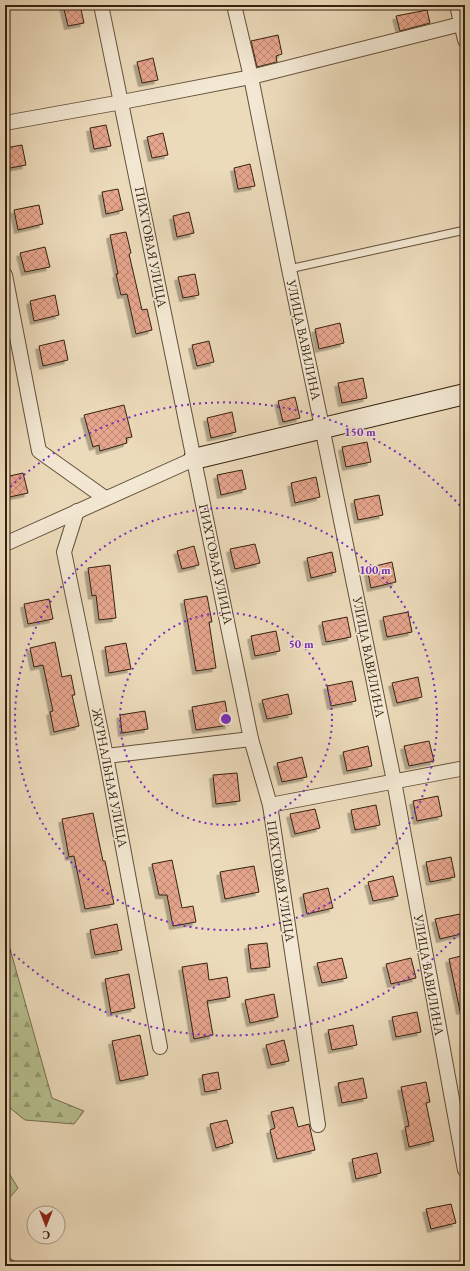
<svg xmlns="http://www.w3.org/2000/svg" width="470" height="1271" font-family="'EB Garamond',serif">
  <style>
    .forest { fill: url(#forest-firs); stroke: #767050 }
    .building { fill: url(#building-cross-hatch); stroke: #35210f; filter: url(#shadow) }
    .lines { fill: none; stroke-linecap: round; stroke-linejoin: round }
    .lane-casing { stroke: #63503a; stroke-width: 9 }
    .street-casing { stroke: #63503a; stroke-width: 16 }
    .secondary-casing { stroke: #35210f; stroke-width: 22 }
    .lane { stroke: #f3e8d3; stroke-width: 7 }
    .street { stroke: #f3e8d3; stroke-width: 14 }
    .secondary { stroke: #f3e8d3; stroke-width: 20 }
    .ring { fill: none; stroke: #7b2cbf; stroke-width: 2; stroke-dasharray: 2 4 }
    .labels { text-anchor: middle; dominant-baseline: central; stroke-width: 3; stroke-linejoin: round; paint-order: stroke }
    .street-label { font-size: 13px; fill: #35210f; stroke: #f3e8d3 }
    .centre { fill: #7b2cbf; stroke: #f3e8d3; stroke-width: 2 }
    .ring-label { font-size: 12px; text-anchor: middle; font-weight: bold; fill: #7b2cbf; stroke: #f3e8d3; stroke-width: 3; stroke-linejoin: round; paint-order: stroke }
  </style>
  <defs>
    <pattern id="forest-firs" width="22" height="20" patternUnits="userSpaceOnUse"><rect width="22" height="20" fill="#b7c091"/><path d="M5 1l3.5 6h-7zM16 11l3.5 6h-7z" fill="#969c75"/></pattern>
    <pattern id="building-cross-hatch" width="8" height="8" patternUnits="userSpaceOnUse"><rect width="8" height="8" fill="#e7a68e"/><path d="M0 0l8 8M0 8l8-8" fill="none" stroke="#bc8772"/></pattern>
    <filter id="shadow"><feDropShadow dx="-3.5" dy="3.5" stdDeviation="0" flood-color="#0004"/></filter>
  </defs>
  <rect width="100%" height="100%" fill="#ecdbbb"/>
  <filter id="stains"><feTurbulence type="fractalNoise" baseFrequency=".005" numOctaves="4"/><feColorMatrix values="0 0 0 0 .2 0 0 0 0 .09 0 0 0 0 .02 0 0 0 .5 -.17"/></filter>
  <radialGradient id="worn" r=".72"><stop offset=".6" stop-color="#630" stop-opacity="0"/><stop offset="1" stop-color="#630" stop-opacity=".3"/></radialGradient>
  <g class="forest">
    <path d="M5,931L52,1098L84,1111L74,1124L25,1120L5,1104Z"/>
    <path d="M5,1170H7L18,1188L5,1203Z"/>
    <path d="M5,1255L22,1266H5Z"/>
  </g>
  <g class="building">
    <path d="M63,5H80L84,23L68,26Z"/>
    <path d="M427,10L430,23L400,31L396,16Z"/>
    <path d="M278,35L282,54L276,56L277,62L257,67L251,41Z"/>
    <path d="M153,58L158,80L142,83L137,62Z"/>
    <path d="M106,125L111,146L94,149L90,128Z"/>
    <path d="M163,133L168,155L152,158L147,137Z"/>
    <path d="M22,145L26,165L5,169V148Z"/>
    <path d="M250,164L255,186L238,189L234,168Z"/>
    <path d="M118,189L123,210L106,214L102,192Z"/>
    <path d="M39,205L43,224L18,230L14,210Z"/>
    <path d="M189,212L194,233L177,237L173,216Z"/>
    <path d="M126,232L131,253L129,254L142,310L147,309L152,330L136,334L127,294L121,295L116,274H118L110,235Z"/>
    <path d="M45,247L50,267L25,272L20,253Z"/>
    <path d="M195,274L199,295L183,298L178,277Z"/>
    <path d="M55,295L59,315L34,321L30,301Z"/>
    <path d="M340,323L344,343L319,349L315,329Z"/>
    <path d="M64,340L68,360L43,366L39,346Z"/>
    <path d="M209,341L214,362L197,366L192,345Z"/>
    <path d="M363,378L367,398L342,403L338,383Z"/>
    <path d="M295,397L300,418L283,422L278,401Z"/>
    <path d="M124,405L132,437L126,438L127,443L100,451L99,445L93,447L84,415Z"/>
    <path d="M232,412L236,432L211,438L207,418Z"/>
    <path d="M367,442L371,462L346,467L342,447Z"/>
    <path d="M242,470L246,489L221,495L217,475Z"/>
    <path d="M23,473L28,493L5,498V477Z"/>
    <path d="M316,477L320,497L295,503L291,483Z"/>
    <path d="M379,495L383,515L358,520L354,500Z"/>
    <path d="M255,544L260,563L235,569L230,549Z"/>
    <path d="M194,546L199,565L182,569L177,551Z"/>
    <path d="M332,552L336,572L311,578L307,558Z"/>
    <path d="M392,562L396,582L371,588L367,568Z"/>
    <path d="M110,565L116,618L99,620L96,595L92,596L88,568Z"/>
    <path d="M207,596L212,622H209L216,668L196,671L184,600Z"/>
    <path d="M49,599L53,619L28,624L24,604Z"/>
    <path d="M408,612L412,632L387,637L383,617Z"/>
    <path d="M347,617L351,637L326,642L322,622Z"/>
    <path d="M276,631L280,651L255,656L251,636Z"/>
    <path d="M55,642L62,677L71,675L75,695H72L79,726L54,732L50,712L53,711L43,665L34,667L30,648Z"/>
    <path d="M126,643L131,669L109,673L105,647Z"/>
    <path d="M418,677L422,697L397,703L392,683Z"/>
    <path d="M352,681L356,701L331,706L327,686Z"/>
    <path d="M288,694L292,714L267,719L262,700Z"/>
    <path d="M225,701L229,725L196,730L192,707Z"/>
    <path d="M145,711L148,729L122,733L120,715Z"/>
    <path d="M429,741L434,761L409,766L404,746Z"/>
    <path d="M368,746L372,766L347,771L343,752Z"/>
    <path d="M302,757L307,777L282,782L277,763Z"/>
    <path d="M237,773L240,801L216,804L213,775Z"/>
    <path d="M438,796L442,816L417,821L413,801Z"/>
    <path d="M376,805L380,825L355,830L351,810Z"/>
    <path d="M315,809L320,828L295,834L290,814Z"/>
    <path d="M93,813L103,861H105L114,904L85,909L74,856L69,857L62,819Z"/>
    <path d="M451,857L455,877L430,882L426,862Z"/>
    <path d="M172,860L182,908L193,906L196,922L173,926L167,895H159L152,864Z"/>
    <path d="M254,866L259,892L225,899L220,872Z"/>
    <path d="M393,876L398,896L373,901L368,882Z"/>
    <path d="M328,888L333,908L307,914L303,894Z"/>
    <path d="M460,914L465,933L440,939L435,919Z"/>
    <path d="M117,924L122,950L95,955L90,930Z"/>
    <path d="M267,943L270,967L251,969L248,945Z"/>
    <path d="M465,955V1010L460,1011L449,959Z"/>
    <path d="M342,958L347,978L322,983L317,963Z"/>
    <path d="M411,958L416,978L391,984L386,964Z"/>
    <path d="M207,963L209,980L227,977L230,997L207,1001L213,1035L194,1039L182,967Z"/>
    <path d="M129,974L135,1008L111,1013L105,979Z"/>
    <path d="M274,994L278,1017L250,1023L245,1000Z"/>
    <path d="M417,1012L421,1032L396,1037L392,1017Z"/>
    <path d="M353,1025L357,1045L332,1050L328,1030Z"/>
    <path d="M140,1035L148,1075L120,1081L112,1041Z"/>
    <path d="M284,1040L289,1061L271,1065L266,1045Z"/>
    <path d="M218,1072L221,1089L205,1092L202,1075Z"/>
    <path d="M363,1078L367,1098L342,1103L338,1083Z"/>
    <path d="M426,1082L430,1102L426,1103L434,1141L409,1147L405,1127L409,1126L401,1087Z"/>
    <path d="M293,1107L298,1127L309,1124L315,1150L277,1159L270,1130L275,1128L271,1112Z"/>
    <path d="M227,1120L233,1143L216,1148L210,1124Z"/>
    <path d="M377,1153L381,1173L356,1179L352,1159Z"/>
    <path d="M451,1204L456,1223L431,1229L426,1209Z"/>
  </g>
  <g class="lines">
    <g class="lane-casing">
      <path id="lane" d="M289,269L465,230"/>
    </g>
    <g class="street-casing">
      <g id="street">
        <path d="M101,5L251,739L270,805L318,1125"/>
        <path d="M234,5L251,77L289,269L322,427L394,781L465,1170"/>
        <path d="M457,5L465,40"/>
        <path d="M5,123L122,102L251,77L465,23"/>
        <path d="M5,275L39,451L105,498"/>
        <path d="M77,511L64,552L106,756L160,1047"/>
        <path d="M5,544L194,459"/>
        <path d="M106,756L251,739"/>
        <path d="M270,805L465,768"/>
      </g>
    </g>
    <g class="secondary-casing">
      <path id="secondary" d="M194,459L465,394"/>
    </g>
    <use href="#lane" class="lane"/>
    <use href="#street" class="street"/>
    <use href="#secondary" class="secondary"/>
  </g>
  <g class="ring">
    <circle cx="226" cy="719" r="106"/>
    <circle cx="226" cy="719" r="211"/>
    <path d="M463 929A317 317 0 0 1 6 947M6 491A317 317 0 0 1 463 509"/>
  </g>
  <g class="labels">
    <g class="street-label">
      <text transform="translate(151 247) rotate(79)">ПИХТОВАЯ УЛИЦА</text>
      <text transform="translate(304 340) rotate(78)">УЛИЦА ВАВИЛИНА</text>
      <text transform="translate(216 564) rotate(78)">ПИХТОВАЯ УЛИЦА</text>
      <text transform="translate(369 657) rotate(79)">УЛИЦА ВАВИЛИНА</text>
      <text transform="translate(110 778) rotate(79)">ЖУРНАЛЬНАЯ УЛИЦА</text>
      <text transform="translate(281 881) rotate(81)">ПИХТОВАЯ УЛИЦА</text>
      <text transform="translate(429 975) rotate(80)">УЛИЦА ВАВИЛИНА</text>
    </g>
  </g>
  <circle cx="226" cy="719" r="6" class="centre"/>
  <g class="ring-label">
    <text x="360" y="436">150 m</text>
    <text x="375" y="574">100 m</text>
    <text x="301" y="648">50 m</text>
  </g>
  <rect width="470" height="1271" fill="none" stroke="#ecdbbb" stroke-width="20"/>
  <rect x="6" y="6" width="458" height="1259" fill="none" stroke="#35210f" stroke-width="2"/>
  <rect x="10" y="10" width="450" height="1251" fill="none" stroke="#35210f"/>
  <g transform="translate(46 1225) rotate(180)"><circle r="19" fill="#f3e8d3" stroke="#a79885"/>
  <path d="M0-3L7 15L0 10L-7 15Z" fill="#8f2418"/>
  <text y="-6" font-size="11" font-weight="bold" text-anchor="middle" fill="#35210f">С</text>
  </g>
  <rect width="100%" height="100%" filter="url(#stains)"/>
  <rect width="100%" height="100%" fill="url(#worn)"/>
</svg>
